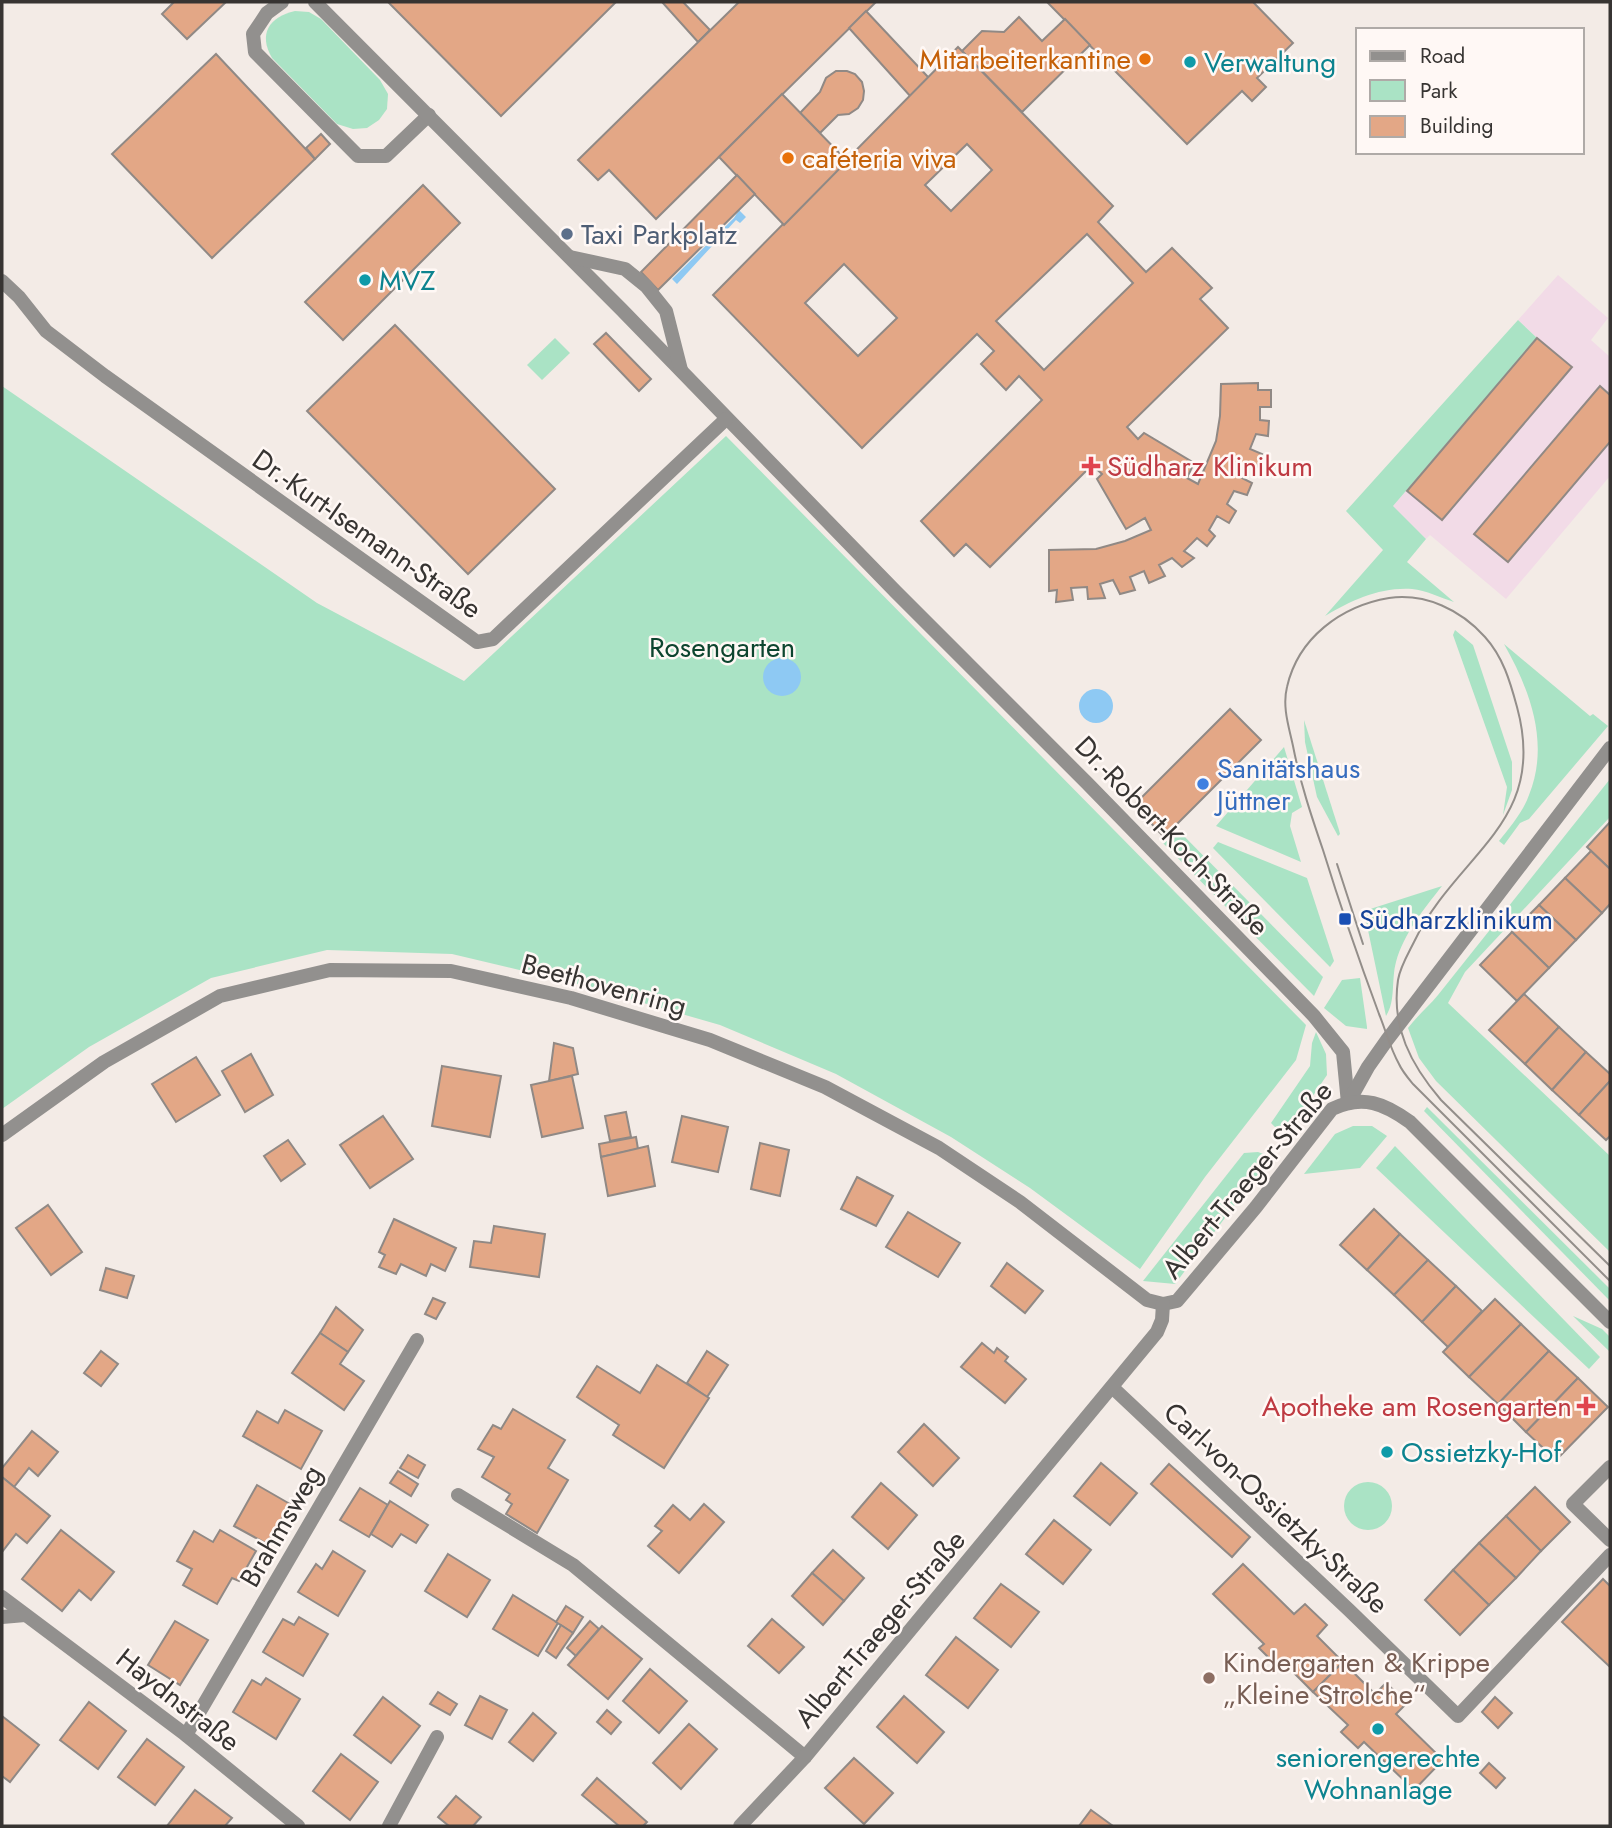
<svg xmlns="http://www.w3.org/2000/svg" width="1612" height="1828" font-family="Jost,sans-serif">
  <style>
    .industrial { fill: #f2dbe7 }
    .green { fill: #aae3c5 }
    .water { fill: #8ec9f3 }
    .building { fill: #e3a786; stroke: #908985; stroke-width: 2; fill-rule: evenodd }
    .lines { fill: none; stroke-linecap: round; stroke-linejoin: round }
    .street { stroke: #92908e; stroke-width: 14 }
    .tram { stroke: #938e8a; stroke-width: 2 }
    .food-dot { fill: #e8710a; stroke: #fff8f5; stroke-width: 2.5 }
    .culture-dot { fill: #0f9aa8; stroke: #fff8f5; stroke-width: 2.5 }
    .service-dot { fill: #5c6f8a; stroke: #fff8f5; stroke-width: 2.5 }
    .health-dot { fill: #e0444e; stroke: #fff8f5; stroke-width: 2.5 }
    .shop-dot { fill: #3f7fe0; stroke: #fff8f5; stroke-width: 2.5 }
    .transit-dot { fill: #1a4fb4; stroke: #fff8f5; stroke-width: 2.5 }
    .education-dot { fill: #8d6e63; stroke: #fff8f5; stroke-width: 2.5 }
    .labels { text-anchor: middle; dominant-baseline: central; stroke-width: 5; stroke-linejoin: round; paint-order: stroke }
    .food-label { font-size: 28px; fill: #c56008; stroke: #fff8f5; text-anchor: end }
    .culture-label { font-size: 28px; fill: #0d838f; stroke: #fff8f5; text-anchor: start }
    .service-label { font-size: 28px; fill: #4e5e75; stroke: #fff8f5; text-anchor: start }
    .health-label { font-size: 28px; fill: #be3a42; stroke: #fff8f5; text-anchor: start }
    .street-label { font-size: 28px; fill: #373432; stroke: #fff8f5 }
    .park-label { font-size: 28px; fill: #0d452f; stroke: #fff8f5 }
    .shop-label { font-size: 28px; fill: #366cbe; stroke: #fff8f5; text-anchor: start }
    .transit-label { font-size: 28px; fill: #164399; stroke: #fff8f5; text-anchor: start }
    .education-label { font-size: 28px; fill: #785e54; stroke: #fff8f5; text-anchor: start }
  </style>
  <rect width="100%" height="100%" fill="#f3ebe6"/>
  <path class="industrial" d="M1558,275L1608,318L1591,340L1610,357V476L1506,599L1430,535L1426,539L1392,507L1537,338L1518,320Z"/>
  <g class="green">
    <path d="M295,11L309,12L321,19L380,80L388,94L387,109L379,120L367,128L353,129L337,124L272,58C258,34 269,17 295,11Z"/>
    <path d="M1518,320L1537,338L1393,506L1426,539L1407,562L1454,602C1441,598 1426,590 1412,589C1380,587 1352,600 1325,616L1383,550L1346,511Z"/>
    <path d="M555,338L570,353L542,380L527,365Z"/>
    <path d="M2,386L317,603L464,681L726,436L1306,1025L1296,1060L1205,1177L1140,1269L1030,1188L951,1137L836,1074L720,1025L574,983L452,954L327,950L211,978L89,1047L2,1109Z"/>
    <path d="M1455,630L1473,645L1512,762V790L1503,815L1507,787L1453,635Z"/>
    <path d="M1504,644L1590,716L1593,714L1608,726L1529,819L1520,823L1504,845L1499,841C1510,827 1523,812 1529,795C1550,743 1530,690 1504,644Z"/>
    <path d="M1304,720L1339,830L1340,834L1338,836L1317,797L1305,742Z"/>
    <path d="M1284,747L1302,807L1292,813L1290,826L1301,862L1216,826Z"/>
    <path d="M1610,779V817L1465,972L1448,1003L1610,1156V1252L1436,1081L1419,1058L1408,1028C1418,1015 1428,1007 1438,995Z"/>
    <path d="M1176,828L1323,977L1314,996L1162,842Z"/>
    <path d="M1218,842L1307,878L1334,961L1330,967L1213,848Z"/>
    <path d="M1442,886C1424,909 1404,933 1396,962C1391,980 1396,1001 1386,1016L1364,911Z"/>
    <path d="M1360,978L1367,1027V1029L1346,1026L1324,1008L1342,980Z"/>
    <path d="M1316,1032L1326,1054L1327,1075L1285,1137L1271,1123L1310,1066L1312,1043Z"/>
    <path d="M1427,1107L1610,1289V1301L1424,1111Z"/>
    <path d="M1353,1126H1372L1387,1136L1360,1168L1304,1174L1335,1134Z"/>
    <path d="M1395,1146L1600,1357L1589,1369L1376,1168Z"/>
    <path d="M1258,1152L1271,1157L1175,1284L1143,1281L1244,1153Z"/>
    <path d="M1573,1316L1602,1329L1610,1337V1352Z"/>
    <circle cx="1368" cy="1506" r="24"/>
  </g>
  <g class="water">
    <path d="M739,210L746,217L740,223L736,220L677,284L672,279L734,218Z"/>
    <circle cx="782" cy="677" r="19"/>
    <circle cx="1096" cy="706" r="17"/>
  </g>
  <g class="building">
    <path d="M174,2H226L187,39L162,14Z"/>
    <path d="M388,2H616L501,116Z"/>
    <path d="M662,2H683L710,30L698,42Z"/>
    <path d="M739,2H876L656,219L609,170L598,180L578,160Z"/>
    <path d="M1047,2H1253L1293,43L1257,78L1266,87L1252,101L1242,91L1187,144Z"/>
    <path d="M866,11L929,78L911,97L849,28Z"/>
    <path d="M1019,17L1042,41L1065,19L1090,45L1022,112L962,51L982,31L1004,32Z"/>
    <path d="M958,47L1113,206L1098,222L1146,272L1172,248L1212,288L1200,299L1228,328L1127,427L1138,439L1144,433L1194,463L1187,478L1198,484L1216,441L1220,416L1221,384L1258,383V390H1271V407H1260V420L1269,421L1268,436L1256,434L1250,449L1262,454L1257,467L1245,463L1240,477L1252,483L1247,495L1234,491L1227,504L1236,511L1229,523L1217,516L1209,530L1215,536L1207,546L1197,538L1184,551L1194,558L1182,567L1172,558L1159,565L1165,576L1149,583L1144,571L1130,577L1135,590L1120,594L1113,580L1100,584L1105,598L1088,599L1087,587L1071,588L1073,600L1056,602L1057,590L1049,591V550L1096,549L1125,541L1151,530L1145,518L1126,529L1097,479L1102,474L1092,465L990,567L966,544L954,556L921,521L1042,400L1019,376L1006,390L981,364L994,351L977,334L862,448L713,295ZM967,144L992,170L951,211L925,185ZM1087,234L1133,283L1044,370L996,321ZM844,264L897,318L858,356L805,303Z"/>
    <path d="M216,54L315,159L212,258L112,154Z"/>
    <path d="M836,71H847L855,74L862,82L864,91L863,100L858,108L849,114L838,115L820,133L800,113L820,92L826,78Z"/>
    <path d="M782,94L847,161L784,225L719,157Z"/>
    <path d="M321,134L330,144L315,159L306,148Z"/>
    <path d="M737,175L755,194L658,290L641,272Z"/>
    <path d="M423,185L460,223L343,340L305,302Z"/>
    <path d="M395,325L555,489L468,574L307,411Z"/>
    <path d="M606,333L651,379L639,391L594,344Z"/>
    <path d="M1537,338L1572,367L1442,520L1407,491Z"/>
    <path d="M1600,386L1610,395V442L1508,562L1474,534Z"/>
    <path d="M1230,709L1261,740L1164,837L1134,805Z"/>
    <path d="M1610,822V869L1587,847Z"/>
    <path d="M1591,851L1610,869V904L1602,913L1565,878Z"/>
    <path d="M1565,878L1602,913L1576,940L1539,905Z"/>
    <path d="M1539,905L1576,940L1549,968L1512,932Z"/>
    <path d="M1512,932L1549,968L1517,1001L1480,965Z"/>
    <path d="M1524,994L1559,1027L1525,1064L1489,1030Z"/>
    <path d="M1559,1027L1586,1052L1552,1090L1525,1064Z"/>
    <path d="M554,1043L573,1048L578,1074L549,1081Z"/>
    <path d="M1586,1052L1610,1074V1081L1579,1115L1552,1090Z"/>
    <path d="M251,1054L273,1095L245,1112L222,1071Z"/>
    <path d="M196,1057L220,1095L176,1122L152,1084Z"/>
    <path d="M442,1066L501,1076L490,1137L432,1126Z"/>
    <path d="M572,1076L583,1128L542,1137L531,1085Z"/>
    <path d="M1610,1081V1136L1606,1140L1579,1115Z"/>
    <path d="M626,1112L631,1137L610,1141L605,1116Z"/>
    <path d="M383,1116L413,1159L370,1188L340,1145Z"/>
    <path d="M682,1116L728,1127L718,1172L672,1162Z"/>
    <path d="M636,1137L638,1149L601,1157L599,1144Z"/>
    <path d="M288,1140L305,1164L281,1181L264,1156Z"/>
    <path d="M760,1143L789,1150L780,1196L751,1189Z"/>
    <path d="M648,1146L655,1186L608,1196L601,1157Z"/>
    <path d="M857,1177L893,1196L876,1226L841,1209Z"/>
    <path d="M48,1205L82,1252L51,1275L16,1228Z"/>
    <path d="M1374,1209L1400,1234L1367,1270L1340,1245Z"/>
    <path d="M908,1212L960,1243L938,1277L886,1247Z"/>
    <path d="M394,1219L456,1248L445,1271L431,1264L426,1276L401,1264L396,1274L379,1267L385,1255L379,1252Z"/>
    <path d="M494,1226L545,1234L539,1277L470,1267L474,1241L491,1243Z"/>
    <path d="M1400,1234L1428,1260L1394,1295L1367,1270Z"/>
    <path d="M1428,1260L1456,1286L1422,1322L1394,1295Z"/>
    <path d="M1007,1263L1043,1291L1025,1313L991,1286Z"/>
    <path d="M106,1268L134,1276L127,1298L100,1290Z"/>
    <path d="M1456,1286L1482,1311L1448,1347L1422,1322Z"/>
    <path d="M433,1298L445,1303L436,1319L425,1314Z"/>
    <path d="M1495,1299L1521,1324L1469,1377L1443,1352Z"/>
    <path d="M336,1307L363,1330L348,1352L320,1333Z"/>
    <path d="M1521,1324L1549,1351L1498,1404L1469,1377Z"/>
    <path d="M320,1333L348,1352L340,1364L364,1381L344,1410L292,1373Z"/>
    <path d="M982,1343L994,1353L997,1348L1008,1357L1005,1361L1026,1379L1005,1403L961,1367Z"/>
    <path d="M101,1351L118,1364L101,1386L84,1373Z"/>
    <path d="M707,1351L728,1365L707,1397L687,1383Z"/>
    <path d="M1549,1351L1578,1378L1526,1432L1498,1404Z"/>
    <path d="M657,1365L709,1398L664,1468L613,1435L619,1425L577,1397L597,1366L640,1393Z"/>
    <path d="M1578,1378L1608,1407L1556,1460L1526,1432Z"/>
    <path d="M513,1409L565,1440L548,1468L568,1480L537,1533L506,1514L512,1504L506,1500L510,1494L482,1477L494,1457L478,1449L493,1425L501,1429Z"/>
    <path d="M285,1410L322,1431L301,1469L243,1436L257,1411L278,1423Z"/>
    <path d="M924,1424L959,1458L933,1486L898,1452Z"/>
    <path d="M32,1431L58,1452L38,1476L29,1468L14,1487L2,1477V1468Z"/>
    <path d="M408,1455L425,1465L418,1478L400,1468Z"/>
    <path d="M1101,1463L1137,1493L1110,1525L1074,1496Z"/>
    <path d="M1169,1464L1250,1537L1232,1557L1151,1484Z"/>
    <path d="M398,1471L418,1484L411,1496L390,1483Z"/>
    <path d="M2,1477L50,1516L27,1543L16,1534L2,1552Z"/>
    <path d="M881,1483L917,1515L888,1549L852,1517Z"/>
    <path d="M257,1485L290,1504L267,1544L234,1526Z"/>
    <path d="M1535,1487L1570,1522L1541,1551L1506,1516Z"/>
    <path d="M360,1488L388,1505L369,1537L340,1520Z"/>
    <path d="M390,1501L428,1525L416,1543L401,1534L392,1547L371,1534Z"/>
    <path d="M704,1504L724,1522L679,1573L648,1546L662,1531L655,1526L673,1505L690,1520Z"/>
    <path d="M1506,1516L1541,1551L1516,1578L1479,1543Z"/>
    <path d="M1054,1520L1091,1550L1063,1584L1026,1554Z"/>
    <path d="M61,1530L114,1572L91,1600L79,1590L62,1611L22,1579Z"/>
    <path d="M220,1530L256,1551L239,1581L232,1578L217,1604L183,1585L192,1569L177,1561L194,1531L213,1542Z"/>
    <path d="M1479,1543L1516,1578L1489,1605L1453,1570Z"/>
    <path d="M833,1550L864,1578L844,1601L812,1573Z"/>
    <path d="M333,1551L365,1571L338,1616L298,1592L316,1564L322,1569Z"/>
    <path d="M448,1554L490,1580L467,1617L425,1591Z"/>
    <path d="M1243,1564L1294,1614L1305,1604L1327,1625L1317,1636L1343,1662L1313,1692L1280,1659L1275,1664L1259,1648L1264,1644L1213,1594Z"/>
    <path d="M1453,1570L1489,1605L1460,1635L1425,1600Z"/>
    <path d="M812,1573L844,1601L823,1625L792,1596Z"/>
    <path d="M1603,1579L1610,1586V1667L1562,1622Z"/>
    <path d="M1001,1584L1039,1612L1011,1647L974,1618Z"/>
    <path d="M513,1595L558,1623L538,1656L493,1629Z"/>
    <path d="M566,1606L583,1617L573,1633L556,1622Z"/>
    <path d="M299,1617L328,1634L303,1676L263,1652L283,1619L294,1625Z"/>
    <path d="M772,1619L804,1647L779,1673L748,1646Z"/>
    <path d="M175,1621L208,1640L180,1685L148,1665Z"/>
    <path d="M590,1621L599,1629L576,1656L567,1648Z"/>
    <path d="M561,1625L573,1633L556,1658L546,1651Z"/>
    <path d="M602,1626L642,1659L608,1699L568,1665Z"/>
    <path d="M956,1637L998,1670L968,1708L926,1675Z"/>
    <path d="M1343,1662L1375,1694L1386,1683L1407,1703L1396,1714L1443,1760L1414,1790L1364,1742L1358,1748L1341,1732L1348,1725L1313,1692Z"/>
    <path d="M650,1669L687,1701L659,1733L623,1701Z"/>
    <path d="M266,1678L300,1699L276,1739L233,1712L252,1680L261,1685Z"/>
    <path d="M438,1692L457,1704L450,1715L430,1704Z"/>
    <path d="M480,1696L507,1710L492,1739L465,1725Z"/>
    <path d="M904,1696L944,1732L917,1763L877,1727Z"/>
    <path d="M383,1697L420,1726L391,1763L354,1735Z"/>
    <path d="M1495,1697L1512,1713L1498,1728L1482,1712Z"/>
    <path d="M89,1702L126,1731L98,1769L60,1740Z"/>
    <path d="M607,1710L621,1722L611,1734L597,1722Z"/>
    <path d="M533,1713L556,1733L533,1761L509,1742Z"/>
    <path d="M2,1716L39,1745L10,1782L2,1776Z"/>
    <path d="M689,1724L717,1749L681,1789L653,1763Z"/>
    <path d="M147,1739L184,1767L155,1805L118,1777Z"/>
    <path d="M341,1754L378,1782L350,1820L313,1791Z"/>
    <path d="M854,1758L893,1793L864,1824L825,1788Z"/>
    <path d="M1489,1763L1505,1778L1496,1788L1480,1773Z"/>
    <path d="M597,1778L647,1822L643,1826H619L582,1795Z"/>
    <path d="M195,1790L232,1818L225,1826H167Z"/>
    <path d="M456,1796L481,1817L473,1826H449L438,1817Z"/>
    <path d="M1091,1810L1113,1826H1079Z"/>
  </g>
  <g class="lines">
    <g class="street">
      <path d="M282,2L267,13L253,34L255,52L358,156H386L429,115"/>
      <path d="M315,2L622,310L895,591L1087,783L1314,1016L1343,1052L1348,1103"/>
      <path d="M570,257L625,269L646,286L666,311L681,370"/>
      <path d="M2,281L19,297L46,331L105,376L477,642L493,639L726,419"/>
      <path d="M1348,1103L1368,1067L1387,1040L1610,748"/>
      <path d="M2,1135L104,1062L220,996L330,970L451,971L571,998L710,1040L825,1087L939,1148L1020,1202L1147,1300L1163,1304L1177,1301L1188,1288L1256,1207L1332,1109C1363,1094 1385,1104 1410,1122L1610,1322"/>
      <path d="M1112,1387L1349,1610L1458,1716L1610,1555"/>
      <path d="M1610,1467L1573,1504L1610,1540"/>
      <path d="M458,1495L573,1565L805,1757"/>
      <path d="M2,1597L186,1735L298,1826"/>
      <path d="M2,1617L25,1615"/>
      <path d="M186,1735L417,1340"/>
      <path d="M389,1826L437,1737"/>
      <path d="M740,1826L805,1757L1157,1332L1162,1320L1163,1304"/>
    </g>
    <g class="tram">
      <path d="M1337,864L1363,944"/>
      <path d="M1610,1266L1441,1100C1411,1065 1391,1027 1398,980C1400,967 1408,954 1414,942C1457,852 1549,824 1517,707C1510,681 1503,657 1485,637C1461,610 1426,593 1389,598C1341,606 1298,638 1287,687C1282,707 1289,727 1293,746C1300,782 1311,815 1323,850C1340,905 1359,960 1379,1014C1386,1031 1390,1048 1399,1064C1402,1071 1408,1078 1413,1084L1610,1281"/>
    </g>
  </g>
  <g class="food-dot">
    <circle cx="1145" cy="59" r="7"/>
    <circle cx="788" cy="158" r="7"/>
  </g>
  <g class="culture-dot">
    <circle cx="1190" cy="62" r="7"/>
    <circle cx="365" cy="280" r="7"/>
    <circle cx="1387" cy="1452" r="7"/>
    <circle cx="1378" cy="1729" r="7"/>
  </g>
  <circle class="service-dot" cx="567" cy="234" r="7"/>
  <g class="health-dot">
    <path d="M1087.5 455.5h7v7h7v7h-7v7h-7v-7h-7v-7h7z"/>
    <path d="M1582.5 1395.5h7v7h7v7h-7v7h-7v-7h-7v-7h7z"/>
  </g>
  <circle class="shop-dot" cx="1203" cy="784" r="7"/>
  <rect class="transit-dot" x="1338" y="912" width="14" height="14" rx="3.5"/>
  <circle class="education-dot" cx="1209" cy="1678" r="7"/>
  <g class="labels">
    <g class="food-label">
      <text x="1131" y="59">Mitarbeiterkantine</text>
      <text x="802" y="158" text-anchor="start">caféteria viva</text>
    </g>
    <g class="culture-label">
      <text x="1204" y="62">Verwaltung</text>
      <text x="379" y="280">MVZ</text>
      <text x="1401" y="1452">Ossietzky-Hof</text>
      <text x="1378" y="1757" text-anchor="middle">seniorengerechte<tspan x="1378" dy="32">Wohnanlage</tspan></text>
    </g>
    <g class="service-label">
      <text x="581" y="234">Taxi Parkplatz</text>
    </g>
    <g class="health-label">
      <text x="1107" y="466">Südharz Klinikum</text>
      <text x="1572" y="1406" text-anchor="end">Apotheke am Rosengarten</text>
    </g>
    <g class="street-label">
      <text transform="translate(367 534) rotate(35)">Dr.-Kurt-Isemann-Straße</text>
      <text transform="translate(1172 836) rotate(46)">Dr.-Robert-Koch-Straße</text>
      <text transform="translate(604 985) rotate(15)">Beethovenring</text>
      <text transform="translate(1247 1180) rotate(-50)">Albert-Traeger-Straße</text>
      <text transform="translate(1276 1508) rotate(43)">Carl-von-Ossietzky-Straße</text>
      <text transform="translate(281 1526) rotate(-60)">Brahmsweg</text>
      <text transform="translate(880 1629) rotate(-50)">Albert-Traeger-Straße</text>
      <text transform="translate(178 1700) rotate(38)">Haydnstraße</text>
    </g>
    <g class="park-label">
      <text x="722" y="647">Rosengarten</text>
    </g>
    <g class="shop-label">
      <text x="1217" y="768">Sanitätshaus<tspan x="1217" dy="32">Jüttner</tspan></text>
    </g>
    <g class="transit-label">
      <text x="1359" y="919">Südharzklinikum</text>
    </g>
    <g class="education-label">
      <text x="1223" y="1662">Kindergarten &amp; Krippe<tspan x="1223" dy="32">„Kleine Strolche“</tspan></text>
    </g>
  </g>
  <rect width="1612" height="1828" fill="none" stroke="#373432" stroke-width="7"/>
  <rect x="1356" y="28" width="228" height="126" fill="#fff8f5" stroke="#afaaa7" stroke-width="2"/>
  <rect x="1370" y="51" width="35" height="10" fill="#92908e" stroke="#afaaa7" stroke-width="2"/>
  <text x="1420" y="63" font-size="21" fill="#373432">Road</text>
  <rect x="1370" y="80" width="35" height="21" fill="#aae3c5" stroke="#afaaa7" stroke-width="2"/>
  <text x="1420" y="98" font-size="21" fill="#373432">Park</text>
  <rect x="1370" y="116" width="35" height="21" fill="#e3a786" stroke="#afaaa7" stroke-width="2"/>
  <text x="1420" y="133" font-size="21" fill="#373432">Building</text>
</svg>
